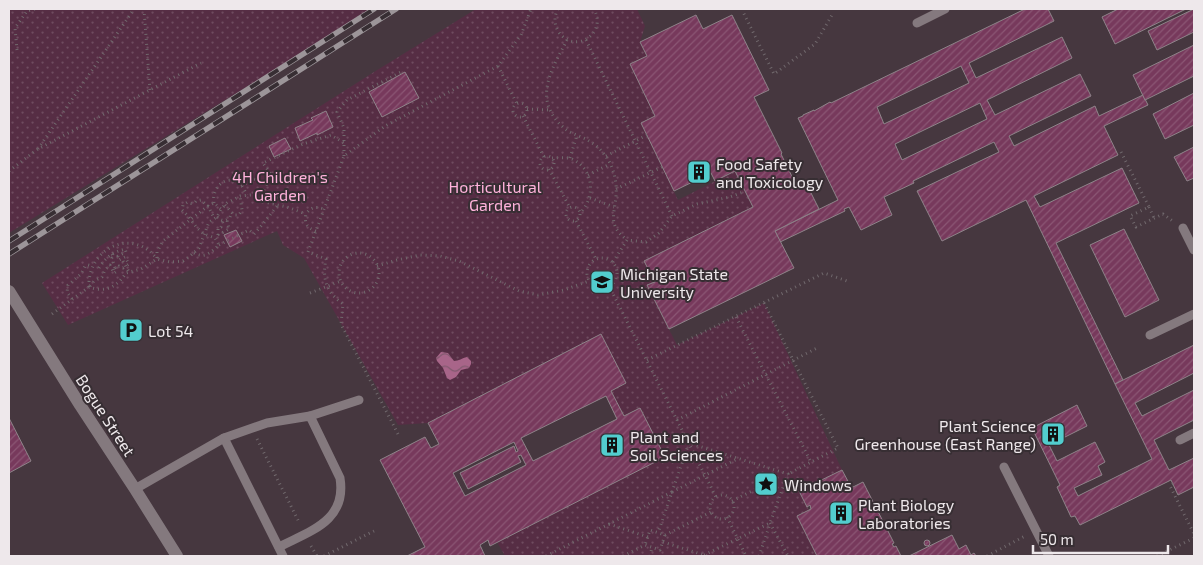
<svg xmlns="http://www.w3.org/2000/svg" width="1203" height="565" font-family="'Exo 2',sans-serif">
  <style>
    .built { fill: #46373f }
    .park { fill: url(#park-dots) }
    .water { fill: url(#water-waves) }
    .building { fill: url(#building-hatch); stroke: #8e8389; fill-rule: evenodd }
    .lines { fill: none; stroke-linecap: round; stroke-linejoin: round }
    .path { stroke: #71696d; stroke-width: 3; stroke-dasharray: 1 4; stroke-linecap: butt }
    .lane { stroke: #84797e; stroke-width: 9 }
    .street { stroke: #84797e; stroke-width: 12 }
    .rail-casing { stroke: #9c9599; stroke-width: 5.5 }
    .rail { stroke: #372e33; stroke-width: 4; stroke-dasharray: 11; stroke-linecap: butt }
    .labels { text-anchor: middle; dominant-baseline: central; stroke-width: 4; stroke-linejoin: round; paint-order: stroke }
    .poi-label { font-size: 16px; fill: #eee8eb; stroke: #372e33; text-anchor: start }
    .park-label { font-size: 16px; fill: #ffb2db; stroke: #372e33 }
    .street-label { font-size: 16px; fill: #eee8eb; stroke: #372e33 }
  </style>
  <defs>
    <pattern id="park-dots" width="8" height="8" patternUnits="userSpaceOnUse" patternTransform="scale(1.25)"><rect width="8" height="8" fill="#562d44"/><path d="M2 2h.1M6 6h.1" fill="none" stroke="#6f4b5f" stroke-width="1.8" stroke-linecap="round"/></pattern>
    <pattern id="water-waves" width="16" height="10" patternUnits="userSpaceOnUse" patternTransform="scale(1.25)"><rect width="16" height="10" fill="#a86589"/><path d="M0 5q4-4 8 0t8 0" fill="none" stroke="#81596e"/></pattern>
    <pattern id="building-hatch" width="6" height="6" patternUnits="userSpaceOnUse" patternTransform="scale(1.25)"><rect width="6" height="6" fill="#77395c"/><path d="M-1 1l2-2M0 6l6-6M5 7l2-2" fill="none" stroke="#8b5674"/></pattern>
  </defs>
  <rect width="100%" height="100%" fill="#372e33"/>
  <rect class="built" x="9" y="9" width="1185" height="547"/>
  <g class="park">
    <path d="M9,9H373L9,233Z"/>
    <path d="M476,9H637L645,26L640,42L647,56L630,64L655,116L641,123L678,200L735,171L753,207L645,261L655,282L647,286L677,345L764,303L842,470L799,491L809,510L797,516L817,556H505L497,542L665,457L640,408L624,416L611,391L626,383L601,334L428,423L398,425L304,258L283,245L277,231L68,325L42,283L374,72Z"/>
  </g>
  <path class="water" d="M441,352L448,353L454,361C459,361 462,358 467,357L471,361V364L469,368L461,370L456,377L450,380L447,378L443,368L437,361L436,358Z"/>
  <g class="building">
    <path d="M1025,9H1048L1054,21L969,63L976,78L1062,37L1072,58L987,100L995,115L1080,74L1091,96L1009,136L1014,146L1095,106L1099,116L1143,95L1148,105L1104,126L1118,155L1034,196L1040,207L1122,168L1139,203L1056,243L1123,380L1115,384L1026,200L942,241L917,191L999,152L994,142L913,181L914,183L884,197L892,215L861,230L849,207L844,209L845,211L780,242L775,231L838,200L798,118L803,116V115L814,110V111L830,102L831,103ZM961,66L969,83L884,124L877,107ZM980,103L987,119L902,160L895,144Z"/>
    <path d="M1118,9H1186L1115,44L1102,17Z"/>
    <path d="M1194,9V32L1157,50L1148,31Z"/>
    <path d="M696,15L703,29L732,15L769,90L754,97L782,153L781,154L797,187L806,183L819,209L775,231L794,268L669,329L647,285L655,282L644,261L753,207L735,171L715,181L711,173L674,191L641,123L655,116L630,64L647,56L640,42Z"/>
    <path d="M1194,45V76L1145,100L1133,75Z"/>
    <path d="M405,72L419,98L382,117L369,92Z"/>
    <path d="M1194,93V125L1165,139L1153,114Z"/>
    <path d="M326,111L333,127L317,135V133L300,141L295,128L313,120L311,118Z"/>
    <path d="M285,138L291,149L274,157L269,146Z"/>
    <path d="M1194,147V178L1187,181L1174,157Z"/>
    <path d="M1124,229L1159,300L1125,317L1090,245Z"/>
    <path d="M236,230L242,241L230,247L224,235Z"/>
    <path d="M601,334L626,383L611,391L624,416L640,408L665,457L490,546L488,540L480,545L485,556H407L425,547L380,460L425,437L431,448L439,444L428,423ZM606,396L617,419L533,461L521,438ZM514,442L518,451L516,452L514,446L460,473L468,489L521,462L518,456L521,455L526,465L465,496L453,473Z"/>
    <path d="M1194,345V373L1135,403L1142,416L1194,390V420L1154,440L1169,470L1194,458V487L1178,495L1171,480L1080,525L1075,516L1071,517L1057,487L1060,485L1032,428L1077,405L1087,426L1049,445L1057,461L1095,442L1105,462L1098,466L1102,475L1074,488L1078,496L1152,459L1115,384Z"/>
    <path d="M9,418L31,461L9,473Z"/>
    <path d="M842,470L850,485L848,486L849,489L863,482L894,543L892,544L894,547L896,546L901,556H817L797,516L811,509L810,505L807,507L799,491Z"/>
    <path d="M952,535L959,549L966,545L971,555L974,553L976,556H909Z"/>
    <circle cx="927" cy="543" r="3"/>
  </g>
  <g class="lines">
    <g class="path">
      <path d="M144,9L150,90"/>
      <path d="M558,9C554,16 554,24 558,31C573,55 608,35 594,9"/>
      <path d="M743,9V12L774,74L815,44L832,15"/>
      <path d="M567,40C558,58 544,79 547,100C549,113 558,124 568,131C575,135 583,137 589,141C598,146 605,154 610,163C615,173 617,185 616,196C614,217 608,225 627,240"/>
      <path d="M586,40L672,216"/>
      <path d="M17,50L15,28L27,11L35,9"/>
      <path d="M498,66L517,104"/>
      <circle cx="520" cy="110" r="7"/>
      <path d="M527,109L550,110"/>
      <path d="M523,116L544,157"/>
      <path d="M38,149L134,9"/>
      <path d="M1121,152L1149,207L1130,216L1136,227L1163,214L1174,222"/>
      <path d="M344,156V128L337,112L347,100L401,72"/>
      <path d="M606,156L647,135"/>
      <circle cx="547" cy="163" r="7"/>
      <path d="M552,158C558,158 566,157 572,159C594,169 596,197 580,213"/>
      <path d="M570,158L577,135"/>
      <path d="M549,169L570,208"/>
      <path d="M9,171L38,149L201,63"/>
      <path d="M588,175L610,164"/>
      <path d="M267,183L270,173L263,163L303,144L331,135L344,143"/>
      <path d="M241,186L254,179L267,183L260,199"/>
      <path d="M616,189L662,167"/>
      <path d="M590,198L614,207"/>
      <path d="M214,203C211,188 227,172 241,185C244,188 245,192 247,195"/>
      <path d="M225,205L234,215H239L242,210L240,196"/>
      <path d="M1149,207L1154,218"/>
      <circle cx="573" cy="214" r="7"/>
      <path d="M217,217C222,221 225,222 230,217L231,214"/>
      <path d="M576,221L596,259"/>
      <path d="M316,231C307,228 304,223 306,214C311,207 316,206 324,209"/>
      <path d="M218,235L229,229L227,220"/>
      <path d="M218,235V228L221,227L223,221"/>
      <path d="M219,245L249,230L254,234L263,224L277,206"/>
      <path d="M194,253C205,259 211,252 219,245L215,238L204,234L197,228L189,217L182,210L183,205L188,202C191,204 194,204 196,201L201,200L208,206L214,218"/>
      <circle cx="359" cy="273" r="20"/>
      <path d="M112,254L114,257L112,258L115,268"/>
      <circle cx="602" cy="273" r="15"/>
      <path d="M157,258V252L163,241L208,206L214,203L221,209"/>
      <path d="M123,261L129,272"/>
      <path d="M613,262L627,240L646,242L659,233L672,216L697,204L730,197L743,192"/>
      <path d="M377,266L397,260L420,255L440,256L459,261L519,291L538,295L564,290L589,281"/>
      <path d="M99,268C105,258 113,252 125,249L126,252L118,256L119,260L125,257L129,264L126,266"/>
      <path d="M90,286L94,281L102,277L105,270L110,265L114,273L117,271L115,268L119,266L123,268L126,266"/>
      <path d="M609,286L716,497"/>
      <path d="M89,287C87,249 132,226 157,259"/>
      <path d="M310,293L341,281"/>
      <path d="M72,299L67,292L68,285L81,274L85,266L88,265L92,266"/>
      <path d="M764,303L838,448L788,474"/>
      <path d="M52,314L89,287C105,293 117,287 126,273L141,269L157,259L170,262L183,261L189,257L199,248L209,222L217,217L221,209L227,203L240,196L251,195L260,199L264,202L287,207L306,214"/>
      <path d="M736,317L811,462"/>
      <path d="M647,360L824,273L847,281"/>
      <path d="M677,420L819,347"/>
      <path d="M398,434L341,324L343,304C326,292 322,279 326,259L308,252L344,156L385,126L498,66L521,35L531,9"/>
      <path d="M257,439L299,522"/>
      <path d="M1173,484L1170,486L1194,534"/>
      <path d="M672,492L689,443L788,474L770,523L702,556"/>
      <path d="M672,492L737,459"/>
      <circle cx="722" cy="507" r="12"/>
      <path d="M732,501L760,487"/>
      <path d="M727,517L746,556"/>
      <path d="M770,523L788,556"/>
      <path d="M609,524L648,537"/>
      <path d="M665,535L711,512"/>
      <path d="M663,542L707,556"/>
      <path d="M311,546L317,556"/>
      <path d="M324,556L374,531"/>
      <path d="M546,556L672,492L658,533"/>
      <path d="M623,556L645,545L660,550L665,535L650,530L645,545"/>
      <path d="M650,556L652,547"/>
      <path d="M759,556L770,524"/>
      <path d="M987,556L1025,536"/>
      <path d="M1157,556L1194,538"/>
    </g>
    <g class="lane">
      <path d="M917,23L945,9"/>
      <path d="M1183,228L1194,250"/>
      <path d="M1150,335L1194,314"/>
      <path d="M310,416L359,400"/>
      <path d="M224,438L283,556"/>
      <path d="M1180,440L1194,433"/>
      <path d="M1004,467L1049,556"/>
      <path d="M135,489L224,438L267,423L310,416L340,478C347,521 310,531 279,547"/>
    </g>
    <path class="street" d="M9,291L80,405L135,489L177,556"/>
    <g class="rail-casing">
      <g id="rail">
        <path d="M9,241L374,9"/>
        <path d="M9,254L396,9"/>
      </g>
    </g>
    <use href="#rail" class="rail"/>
  </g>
  <defs>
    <g id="building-square" transform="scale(1.25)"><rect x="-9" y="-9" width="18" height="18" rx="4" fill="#52cdce" stroke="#372e33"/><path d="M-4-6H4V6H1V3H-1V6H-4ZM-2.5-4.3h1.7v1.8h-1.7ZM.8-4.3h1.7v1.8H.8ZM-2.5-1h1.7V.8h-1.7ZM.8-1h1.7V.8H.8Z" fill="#111"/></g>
    <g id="university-square" transform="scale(1.25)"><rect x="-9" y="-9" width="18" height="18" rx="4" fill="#52cdce" stroke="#372e33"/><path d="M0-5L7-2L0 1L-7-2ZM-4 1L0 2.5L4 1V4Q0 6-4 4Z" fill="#111"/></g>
    <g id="parking-square" transform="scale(1.25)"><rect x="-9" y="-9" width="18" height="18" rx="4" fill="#52cdce" stroke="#372e33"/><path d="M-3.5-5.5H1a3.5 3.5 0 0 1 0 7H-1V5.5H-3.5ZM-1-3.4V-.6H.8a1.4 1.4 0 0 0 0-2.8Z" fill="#111"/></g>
    <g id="sight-square" transform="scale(1.25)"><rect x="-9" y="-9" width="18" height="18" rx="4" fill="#52cdce" stroke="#372e33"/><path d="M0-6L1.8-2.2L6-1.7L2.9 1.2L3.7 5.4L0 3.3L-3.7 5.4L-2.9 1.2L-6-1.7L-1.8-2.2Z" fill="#111"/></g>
  </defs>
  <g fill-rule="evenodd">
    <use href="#building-square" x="699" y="172"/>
    <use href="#university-square" x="602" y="282"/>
    <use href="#parking-square" x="131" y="330"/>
    <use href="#building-square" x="1053" y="434"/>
    <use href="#building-square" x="612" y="445"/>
    <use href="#sight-square" x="766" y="484"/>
    <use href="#building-square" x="841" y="513"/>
  </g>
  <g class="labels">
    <g class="poi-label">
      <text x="716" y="163">Food Safety<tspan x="716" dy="18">and Toxicology</tspan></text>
      <text x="620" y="273">Michigan State<tspan x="620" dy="18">University</tspan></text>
      <text x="148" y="330">Lot 54</text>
      <text x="1036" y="425" text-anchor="end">Plant Science<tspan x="1036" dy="18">Greenhouse (East Range)</tspan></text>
      <text x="630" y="436">Plant and<tspan x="630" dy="18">Soil Sciences</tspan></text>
      <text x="784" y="484">Windows</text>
      <text x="858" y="504">Plant Biology<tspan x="858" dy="18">Laboratories</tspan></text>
    </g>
    <g class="park-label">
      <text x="280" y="176">4H Children's<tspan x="280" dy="18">Garden</tspan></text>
      <text x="495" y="186">Horticultural<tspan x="495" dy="18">Garden</tspan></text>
    </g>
    <g class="street-label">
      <text transform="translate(106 415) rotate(57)">Bogue Street</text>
    </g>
  </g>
  <rect width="1203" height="565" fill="none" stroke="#eee8eb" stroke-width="20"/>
  <path d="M1033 545v8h135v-8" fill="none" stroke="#eee8eb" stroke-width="2.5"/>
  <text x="1040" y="545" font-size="15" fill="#eee8eb" stroke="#372e33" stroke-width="4" paint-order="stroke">50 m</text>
</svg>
